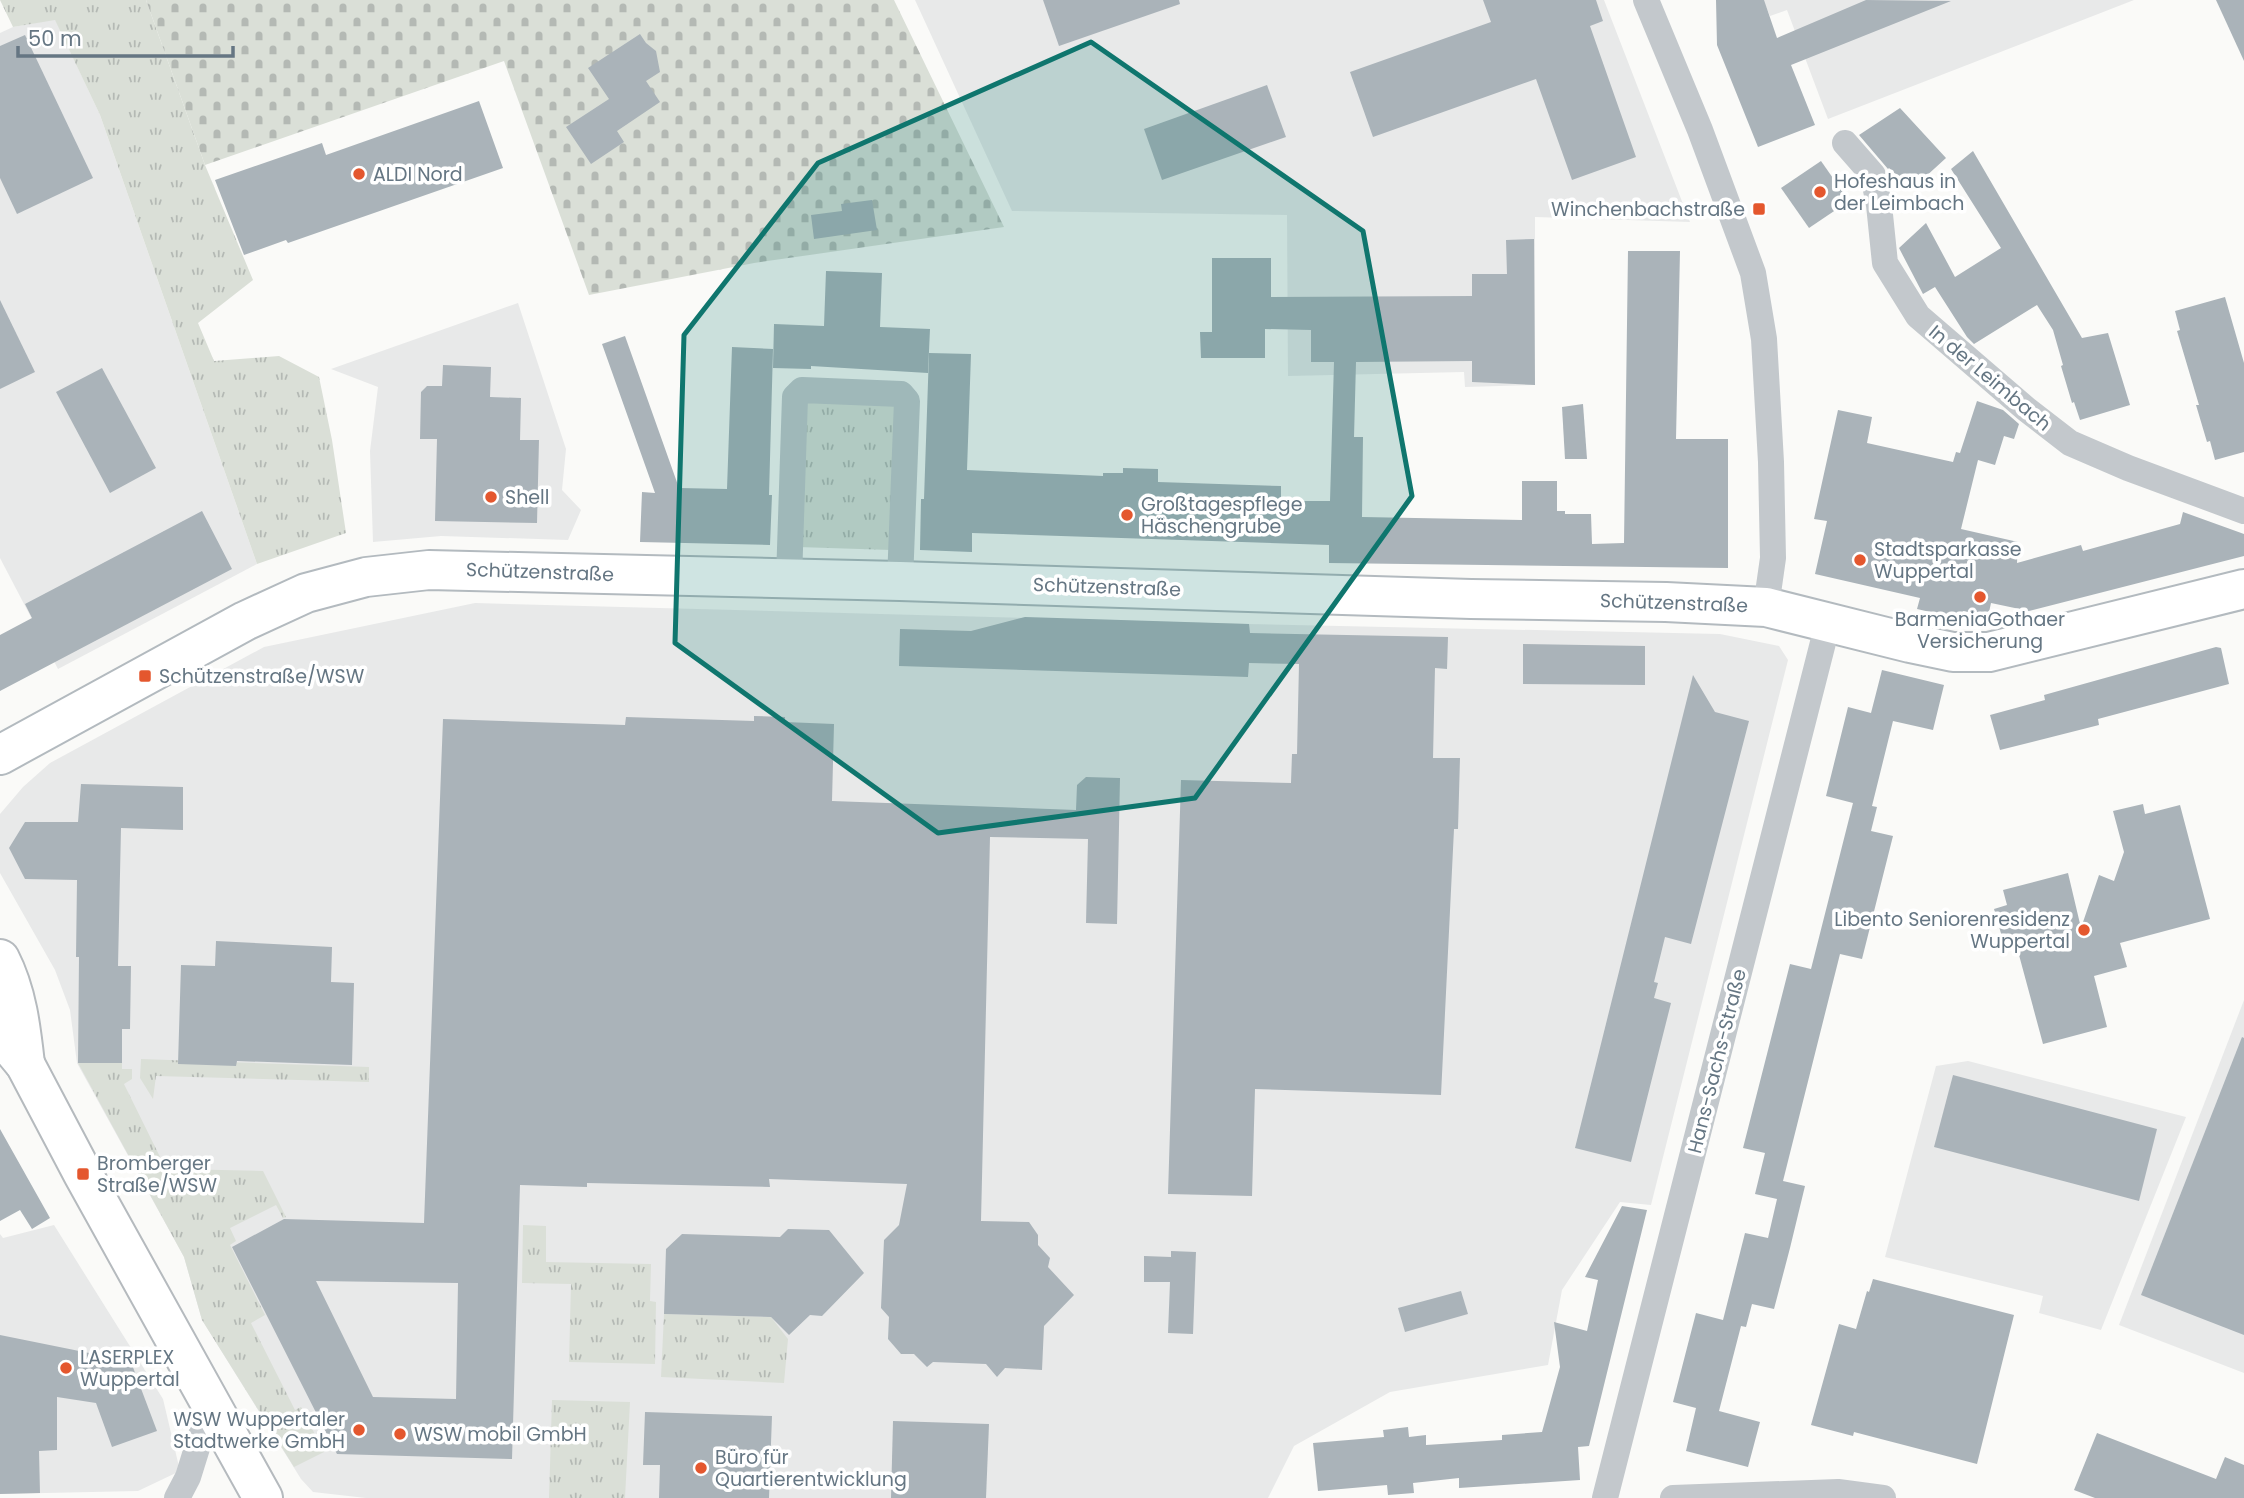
<svg xmlns="http://www.w3.org/2000/svg" width="2244" height="1498" font-family="Poppins,sans-serif">
  <style>
    .built { fill: #e8e9e9 }
    .grass { fill: url(#grass-tufts) }
    .cemetery { fill: url(#cemetery-stones) }
    .building { fill: #aab3b9; fill-rule: evenodd }
    .lines { fill: none; stroke-linecap: round; stroke-linejoin: round }
    .secondary-casing { stroke: #b3babf; stroke-width: 42 }
    .primary-casing { stroke: #b5babe; stroke-width: 42 }
    .street { stroke: #c3c8cc; stroke-width: 26 }
    .secondary { stroke: #fff; stroke-width: 38 }
    .primary { stroke: #fff; stroke-width: 38 }
    .marked { fill: #0f766e; fill-opacity: 0.2; stroke: #0f766e; stroke-width: 5; stroke-linejoin: round }
    .poi-dot { fill: #e4572e; stroke: #fff; stroke-width: 2.5 }
    .labels { text-anchor: middle; dominant-baseline: central; stroke-width: 7; stroke-linejoin: round; paint-order: stroke }
    .poi-label { font-size: 19px; fill: #657683; stroke: #fff; text-anchor: start }
    .street-label { font-size: 19px; fill: #657683; stroke: #fff }
  </style>
  <defs>
    <pattern id="grass-tufts" width="24" height="20" patternUnits="userSpaceOnUse" patternTransform="scale(1.75)"><rect width="24" height="20" fill="#dadfd7"/><path d="M3 7l-1-3M5 7V3M7 7l1-3M15 17l-1-3M17 17v-4M19 17l1-3" fill="none" stroke="#b4b9b4"/></pattern>
    <pattern id="cemetery-stones" width="16" height="16" patternUnits="userSpaceOnUse" patternTransform="scale(1.75)"><rect width="16" height="16" fill="#dadfd7"/><path d="M2 7V4a2 2 0 0 1 4 0v3zM10 15v-3a2 2 0 0 1 4 0v3z" fill="#b4b9b4"/></pattern>
  </defs>
  <rect width="100%" height="100%" fill="#fafaf8"/>
  <g class="built">
    <path d="M915,0H1604L1690,222L1535,217V385L1465,387L1464,372L1288,376L1287,215L1012,211Z"/>
    <path d="M1763,0H2134L1828,119L1787,10L1770,16Z"/>
    <path d="M55,19L100,115L257,564L58,669L0,558V33L13,27Z"/>
    <path d="M518,303L566,449L562,490L581,510L568,540L441,536L373,542L370,451L378,387L331,369Z"/>
    <path d="M475,603L1249,624L1720,634L1779,646L1788,660L1651,1205L1620,1202L1562,1290L1548,1365L1390,1392L1294,1446L1268,1498H366L313,1492L301,1479L202,1320L184,1257L77,1063L70,1010L55,970L0,873V814L23,787L50,763L264,647Z"/>
    <path d="M2244,1000V1373L2119,1325Z"/>
    <path d="M1968,1061L2186,1117L2101,1330L2039,1313L2043,1296L1885,1257L1936,1066Z"/>
    <path d="M54,1225L163,1399L180,1471L138,1491L0,1494V1234L3,1238Z"/>
  </g>
  <g class="grass">
    <path d="M0,0H146L205,165L253,280L198,323L214,361L279,356L319,377L332,440L346,533L257,564L100,115L55,20L13,27Z"/>
    <path d="M806,402L895,406L891,550L798,547Z"/>
    <path d="M141,1059L369,1067V1082L156,1076L153,1099L140,1078Z"/>
    <path d="M78,1063H122V1069H132V1079L124,1084L165,1167L173,1163L176,1169L263,1171L286,1217L283,1218L276,1205L230,1228L236,1241L230,1245L265,1315L251,1323L295,1410L301,1407L324,1452L294,1467L202,1320L184,1257Z"/>
    <path d="M523,1225L546,1226V1262L651,1264L650,1301L656,1302L655,1364L569,1362L571,1284L522,1283Z"/>
    <path d="M664,1314L771,1317L788,1339L784,1383L661,1377Z"/>
    <path d="M552,1400L630,1402L625,1498H549Z"/>
  </g>
  <path class="cemetery" d="M146,0H894L1004,227L754,263L589,295L504,61L205,165Z"/>
  <g class="building">
    <path d="M1043,0H1179L1180,4L1059,46Z"/>
    <path d="M1483,0H1596L1603,21L1590,26L1636,157L1572,180L1536,79L1373,137L1350,72L1491,22Z"/>
    <path d="M1716,0H1764L1777,38L1866,0L1951,1L1791,65L1815,125L1758,147L1717,45Z"/>
    <path d="M2216,0H2244V61Z"/>
    <path d="M640,34L646,43L656,51L660,72L646,81L660,102L617,131L624,142L591,164L566,127L609,99L588,68Z"/>
    <path d="M25,35L93,178L17,214L0,178V46Z"/>
    <path d="M1267,85L1286,137L1162,180L1144,129Z"/>
    <path d="M479,101L503,168L288,243L286,240L244,255L215,180L322,143L326,155Z"/>
    <path d="M1900,108L1946,158L1912,189L1889,168L1888,169L1859,135Z"/>
    <path d="M1973,151L2082,338L2108,333L2130,405L2080,420L2074,402L2072,403L2061,366L2063,365L2053,330L2037,305L1974,344L1967,337L1935,287L1923,294L1899,248L1926,223L1955,277L2001,248L1951,169Z"/>
    <path d="M1821,161L1849,201L1809,228L1781,188Z"/>
    <path d="M872,200L877,230L814,239L811,215L842,211L841,204Z"/>
    <path d="M1534,239L1535,385L1472,382V361L1356,362L1354,437H1363L1362,517L1522,520V481H1557V511H1565V514H1591L1592,544L1624,543L1628,251H1680L1676,439H1728V568L1329,563V545L972,533V552L920,550L921,499H924L929,353L971,354L967,470L1103,476V473H1123V468L1158,469V482L1281,486V501H1330L1334,362H1311V330L1265,329V358H1201L1200,332H1212V258H1271V297L1472,296V274H1507L1506,240Z"/>
    <path d="M826,271L882,273L880,327L930,329L928,373L811,366V369L773,368L774,324L824,326Z"/>
    <path d="M2225,297L2244,363V452L2215,460L2210,441L2207,442L2196,405H2199L2177,331L2180,330L2175,311Z"/>
    <path d="M0,300L35,372L0,389Z"/>
    <path d="M625,336L679,488L727,489L732,347L773,349L769,495H772L770,545L640,542L642,492L655,493L602,344Z"/>
    <path d="M443,365L491,367L490,397L521,398L520,440H539L537,523L435,521L437,439H420L421,392L427,386H442Z"/>
    <path d="M102,368L156,468L110,493L56,392Z"/>
    <path d="M1977,401L2003,410L2019,424L2014,439L2004,436L1995,465L1978,460L1961,529L2018,542L2017,563L2081,545L2083,551L2180,524L2183,512L2244,534V556L2029,611L1991,603L1988,617L1963,611L1961,619L1917,609L1920,598L1815,574L1827,521L1814,519L1838,410L1872,417L1867,443L1953,462L1956,452L1960,453Z"/>
    <path d="M1583,404L1587,459H1565L1562,407Z"/>
    <path d="M202,511L232,569L0,691V635L32,618L25,604Z"/>
    <path d="M1025,617L1249,624L1250,633L1448,637L1447,669L1435,668L1433,758H1460L1458,829H1454L1441,1095L1255,1089L1252,1196L1168,1194L1181,780L1291,783L1292,754H1297L1299,664L1249,663L1248,677L899,666L900,629L971,631Z"/>
    <path d="M1523,644L1645,646V685L1523,684Z"/>
    <path d="M2216,647L2221,648L2229,684L2098,719L2099,725L2000,750L1990,715L2045,700L2044,695Z"/>
    <path d="M1882,670L1944,685L1933,730L1893,721L1872,806L1877,807L1871,831L1893,836L1862,959L1840,954L1789,1157L1783,1181L1805,1186L1790,1248L1774,1309L1752,1304L1746,1327L1741,1326L1719,1411L1760,1422L1748,1467L1686,1451L1696,1408L1673,1402L1696,1313L1723,1320L1745,1233L1768,1238L1777,1199L1755,1194L1765,1153L1743,1148L1790,964L1811,969L1853,803L1826,796L1848,707L1871,713Z"/>
    <path d="M1693,675L1715,712L1749,721L1691,944L1665,937L1654,982L1658,983L1654,998L1671,1003L1631,1162L1575,1148Z"/>
    <path d="M754,716L785,717V722L834,724L832,801L1076,810L1077,785L1086,777L1120,778L1117,924L1086,923L1088,839L990,837L981,1221L1029,1222L1038,1235V1245L1050,1258L1048,1267L1074,1295L1044,1326L1042,1370L1005,1368L997,1377L986,1364L933,1362L927,1367L914,1354H901L888,1339L889,1317L881,1308L884,1240L899,1225L907,1184L769,1179L770,1187L587,1183V1187L520,1185L512,1459L337,1454L232,1247L284,1219L424,1223L443,719L625,725L626,717L754,721ZM316,1281L458,1283L456,1399L373,1397Z"/>
    <path d="M81,784L183,787V830L121,828L118,966H131L130,1029H122V1063H78L79,957H76L77,880L25,879L9,848L25,822H78Z"/>
    <path d="M2143,804L2145,814L2180,805L2210,919L2120,943L2127,967L2094,976L2107,1027L2043,1044L2019,955L2016,956L2012,941L2004,944L1994,909L2007,905L2003,890L2068,873L2081,928L2099,875L2114,881L2124,852L2113,811Z"/>
    <path d="M216,941L332,947L331,982L354,983L352,1065L237,1061L236,1066L178,1064L181,965L215,966Z"/>
    <path d="M2242,1037L2244,1038V1335L2141,1295Z"/>
    <path d="M1953,1075L2157,1129L2139,1201L1934,1147Z"/>
    <path d="M0,1129L50,1218L32,1229L20,1210L0,1221Z"/>
    <path d="M1622,1206L1647,1210L1589,1446L1578,1447L1580,1480L1459,1488V1478L1413,1483L1414,1493L1388,1495L1387,1485L1318,1491L1313,1443L1384,1437L1383,1430L1408,1427L1409,1437L1426,1435V1445L1502,1440V1435L1542,1432L1560,1367L1554,1322L1587,1331L1598,1280L1585,1277Z"/>
    <path d="M788,1229L829,1230L864,1273L822,1316L810,1315L789,1335L771,1317L664,1314L666,1249L682,1234L780,1237Z"/>
    <path d="M1171,1251L1196,1252L1193,1334L1168,1333L1170,1282H1144V1256L1171,1257Z"/>
    <path d="M1873,1279L2014,1315L1977,1464L1854,1432L1853,1436L1811,1425L1839,1324L1856,1329L1867,1291L1869,1292Z"/>
    <path d="M1461,1291L1468,1314L1405,1332L1398,1308Z"/>
    <path d="M0,1335L99,1355L102,1352L125,1357L127,1362H131L157,1431L112,1447L96,1403L57,1397V1450L39,1451L40,1493L0,1494Z"/>
    <path d="M645,1412L772,1416L769,1498H659L660,1465H643Z"/>
    <path d="M893,1421L989,1424L986,1498H891Z"/>
    <path d="M2097,1433L2216,1479L2225,1457L2244,1465V1498H2095L2074,1490Z"/>
  </g>
  <g class="lines">
    <g class="secondary-casing">
      <path id="secondary" d="M0,755L245,621L306,593L366,577L429,570L900,581L1471,599L1666,602L1766,607L1910,643L1953,652H1989L2244,589"/>
    </g>
    <g class="primary-casing">
      <g id="primary">
        <path d="M0,959C17,992 21,1028 25,1064"/>
        <path d="M0,1034L25,1064L83,1174L263,1498"/>
      </g>
    </g>
    <g class="street">
      <path d="M1646,0L1700,130L1753,273L1764,339L1771,462L1773,558L1766,607"/>
      <path d="M1845,143L1873,175L1879,205L1885,263L1918,316L2026,409L2070,443L2128,468L2244,511"/>
      <path d="M789,579L795,397L802,390L901,394L907,401L900,581"/>
      <path d="M177,1498L188,1477L211,1403"/>
      <path d="M1605,1498L1828,623"/>
      <path d="M1673,1498L1838,1492L1883,1498"/>
    </g>
    <use href="#secondary" class="secondary"/>
    <use href="#primary" class="primary"/>
  </g>
  <path class="marked" d="M1091,42L1363,231L1412,496L1195,798L938,833L675,643L684,335L818,163Z"/>
  <g class="poi-dot">
    <circle cx="359" cy="174" r="7"/>
    <circle cx="1820" cy="192" r="7"/>
    <rect x="1752" y="202" width="14" height="14" rx="3.5"/>
    <circle cx="491" cy="497" r="7"/>
    <circle cx="1127" cy="515" r="7"/>
    <circle cx="1860" cy="560" r="7"/>
    <circle cx="1980" cy="597" r="7"/>
    <rect x="138" y="669" width="14" height="14" rx="3.5"/>
    <circle cx="2084" cy="930" r="7"/>
    <rect x="76" y="1167" width="14" height="14" rx="3.5"/>
    <circle cx="66" cy="1368" r="7"/>
    <circle cx="359" cy="1430" r="7"/>
    <circle cx="400" cy="1434" r="7"/>
    <circle cx="701" cy="1468" r="7"/>
  </g>
  <g class="labels">
    <g class="poi-label">
      <text x="373" y="174">ALDI Nord</text>
      <text x="1834" y="181">Hofeshaus in<tspan x="1834" dy="22">der Leimbach</tspan></text>
      <text x="1745" y="209" text-anchor="end">Winchenbachstraße</text>
      <text x="505" y="497">Shell</text>
      <text x="1141" y="504">Großtagespflege<tspan x="1141" dy="22">Häschengrube</tspan></text>
      <text x="1874" y="549">Stadtsparkasse<tspan x="1874" dy="22">Wuppertal</tspan></text>
      <text x="1980" y="619" text-anchor="middle">BarmeniaGothaer<tspan x="1980" dy="22">Versicherung</tspan></text>
      <text x="159" y="676">Schützenstraße/WSW</text>
      <text x="2070" y="919" text-anchor="end">Libento Seniorenresidenz<tspan x="2070" dy="22">Wuppertal</tspan></text>
      <text x="97" y="1163">Bromberger<tspan x="97" dy="22">Straße/WSW</tspan></text>
      <text x="80" y="1357">LASERPLEX<tspan x="80" dy="22">Wuppertal</tspan></text>
      <text x="345" y="1419" text-anchor="end">WSW Wuppertaler<tspan x="345" dy="22">Stadtwerke GmbH</tspan></text>
      <text x="414" y="1434">WSW mobil GmbH</text>
      <text x="715" y="1457">Büro für<tspan x="715" dy="22">Quartierentwicklung</tspan></text>
    </g>
    <g class="street-label">
      <text transform="translate(1990 378) rotate(40)">In der Leimbach</text>
      <text transform="translate(540 572) rotate(2)">Schützenstraße</text>
      <text transform="translate(1107 587) rotate(2)">Schützenstraße</text>
      <text transform="translate(1674 603) rotate(2)">Schützenstraße</text>
      <text transform="translate(1717 1061) rotate(-76)">Hans-Sachs-Straße</text>
    </g>
  </g>
  <path d="M18 46v10h215v-10" fill="none" stroke="#657683" stroke-width="3.5"/>
  <text x="28" y="46" font-size="21" fill="#657683" stroke="#ffffff" stroke-width="5" paint-order="stroke">50 m</text>
</svg>
